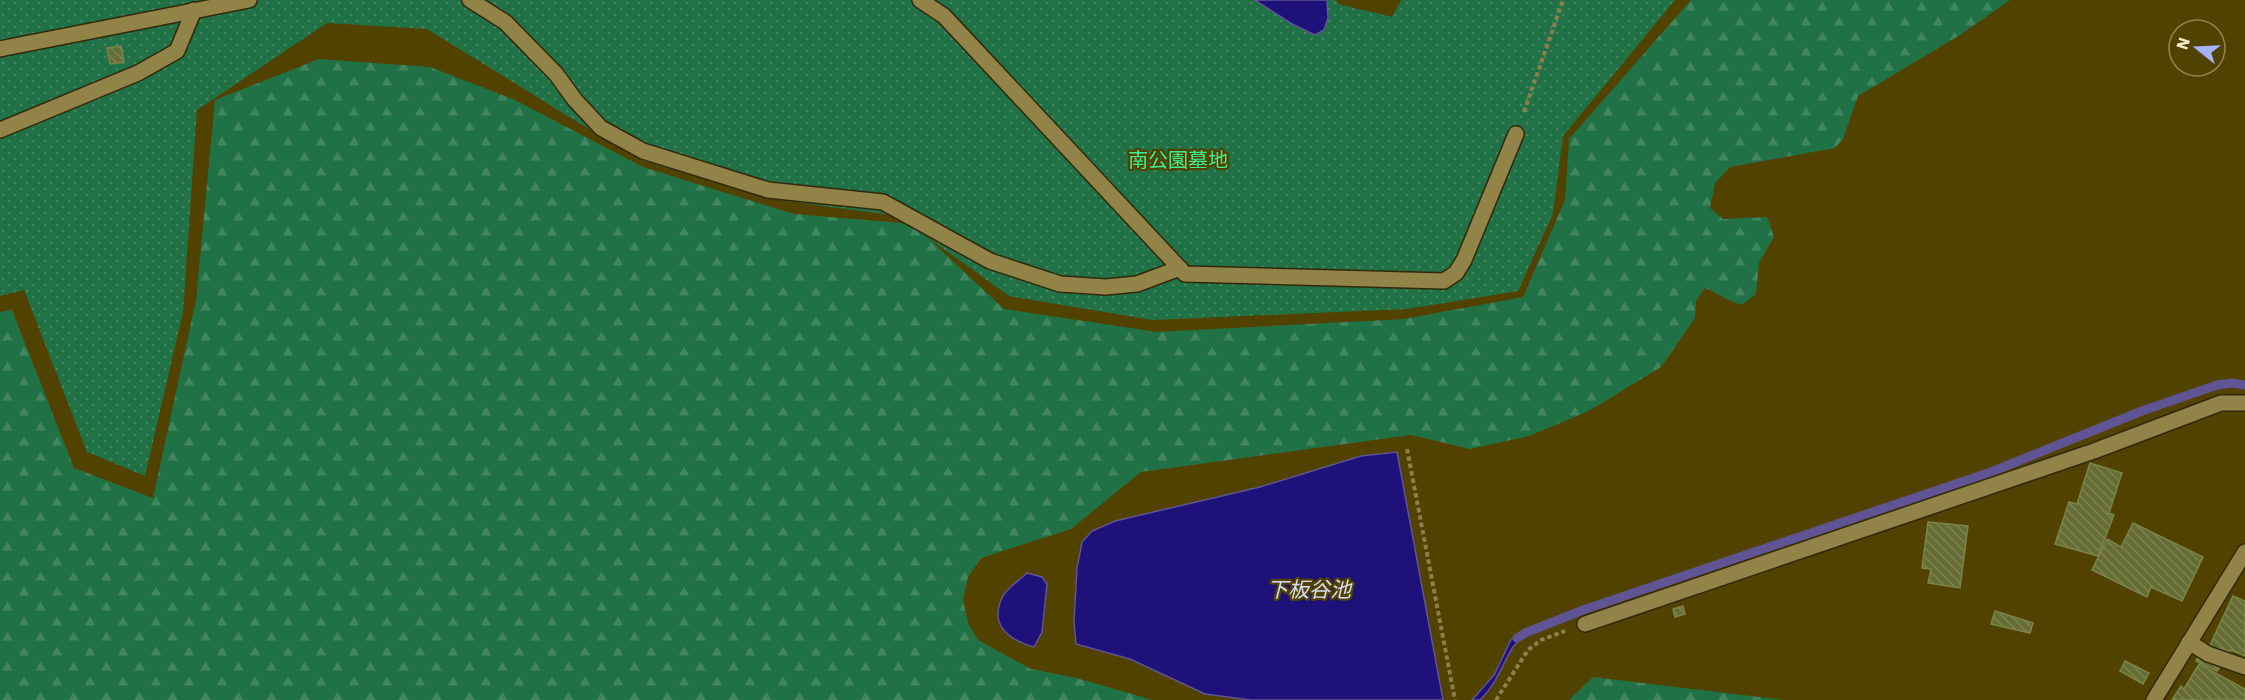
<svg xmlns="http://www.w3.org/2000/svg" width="2245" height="700" font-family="'IBM Plex Sans','Noto Sans JP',sans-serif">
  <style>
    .forest { fill: url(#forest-firs) }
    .park { fill: url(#park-dots) }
    .water { fill: #1f117a; stroke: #605494; stroke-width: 1.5 }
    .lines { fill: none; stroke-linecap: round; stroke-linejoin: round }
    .stream { stroke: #605494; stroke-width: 9 }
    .building { fill: url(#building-back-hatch); stroke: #7b844a; stroke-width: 1.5 }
    .minor-casing { stroke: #31290a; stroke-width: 18 }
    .path { stroke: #8c7f4a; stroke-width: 4; stroke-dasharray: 4.5 3; stroke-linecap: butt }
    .minor { stroke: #928348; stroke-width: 15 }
    .labels { text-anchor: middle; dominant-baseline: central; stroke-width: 4.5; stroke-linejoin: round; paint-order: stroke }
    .park-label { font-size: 20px; fill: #3af095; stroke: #514200 }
    .water-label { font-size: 21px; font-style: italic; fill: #d7def9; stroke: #514200 }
  </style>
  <defs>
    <pattern id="forest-firs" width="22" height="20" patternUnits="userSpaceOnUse" patternTransform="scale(1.5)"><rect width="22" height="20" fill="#217146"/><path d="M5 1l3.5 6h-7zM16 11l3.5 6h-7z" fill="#428660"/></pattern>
    <pattern id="park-dots" width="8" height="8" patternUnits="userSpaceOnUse" patternTransform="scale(1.5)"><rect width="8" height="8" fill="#217146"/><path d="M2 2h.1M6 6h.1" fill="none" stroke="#428660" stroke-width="1.8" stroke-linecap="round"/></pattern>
    <pattern id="building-back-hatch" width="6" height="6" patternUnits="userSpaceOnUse" patternTransform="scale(1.5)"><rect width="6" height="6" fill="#656d34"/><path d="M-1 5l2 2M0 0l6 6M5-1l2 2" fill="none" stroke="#7c8250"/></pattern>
  </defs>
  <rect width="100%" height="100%" fill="#514200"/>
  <g class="forest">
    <path d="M1691,0H2010L1960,35L1858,96L1843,139L1835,148L1730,167L1715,183L1710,208L1723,219L1767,217L1774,237L1759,263L1756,294L1742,305C1725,300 1720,294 1705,288L1696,301L1695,318L1661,367L1589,411L1529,436L1470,449L1411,435L1141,472L1071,529L981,558L968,577L963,600L968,623L978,640L1031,669L1076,678L1153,700H0V312L12,310L74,468L153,498L196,300L215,100L319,59L430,67L515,100L643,167L794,214L913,224L1004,309L1157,332L1404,319L1523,297L1565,200L1569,139Z"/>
    <path d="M1593,677L1785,700H1569Z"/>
  </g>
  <path class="park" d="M0,0H1336L1338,4L1392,17L1401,0H1675L1563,136L1553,214L1518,291L1407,309L1153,320L1009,296L898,216L772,199L644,161L579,123L427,29L327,23L197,110L183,312L145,476L87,452L24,290L0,296Z"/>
  <g class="water">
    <path d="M1255,0H1327L1328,18L1324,30L1315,35L1292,24Z"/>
    <path d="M1397,452L1443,700H1251L1205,694L1130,659L1076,644L1074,621L1077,568L1082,542L1092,531L1115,521L1260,487L1361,456Z"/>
    <path d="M1027,573L1042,577L1047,584L1042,632L1034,647C1009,640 988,625 1003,596C1008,587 1020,580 1027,573Z"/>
    <path d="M1524,630L1528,635C1523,638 1517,642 1513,647C1502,665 1496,685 1480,700H1472L1494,675L1511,640Z"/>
  </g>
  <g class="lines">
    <path class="stream" d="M1517,638L1525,633L1583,610L1991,472L2142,411L2217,385L2231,383L2245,385"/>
  </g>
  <g class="building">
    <path d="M121,46L124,62L110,64L107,48Z"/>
    <path d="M2090,463L2122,473L2109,513L2114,515L2098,556L2055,544L2069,502L2077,504Z"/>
    <path d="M1928,522L1968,526L1960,588L1928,583L1931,569L1922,568Z"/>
    <path d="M2133,523L2203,557L2182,601L2151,587L2147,597L2092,570L2107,539L2121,547Z"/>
    <path d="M2233,596L2245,601V656L2231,650L2230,652L2220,648L2219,651L2209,647Z"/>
    <path d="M1683,606L1685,614L1675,617L1673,609Z"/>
    <path d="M1995,611L2033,623L2030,633L1991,624Z"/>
    <path d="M2199,655L2220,667L2217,671L2196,661Z"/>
    <path d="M2125,661L2149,673L2143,684L2120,671Z"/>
    <path d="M2199,664L2245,689V700H2172L2181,686L2184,689Z"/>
  </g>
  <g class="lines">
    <g class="minor-casing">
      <g id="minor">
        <path d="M470,0L505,22L556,74L575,100L601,128L643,151L768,190L883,202L990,261L1060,284L1106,287L1137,284L1180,268"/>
        <path d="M920,0L944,16L1185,274L1444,281L1456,273L1464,260L1516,134"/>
        <path d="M0,49L249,0"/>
        <path d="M0,130L138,73L177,51L194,10"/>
        <path d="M1585,624L2094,451L2221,403H2245"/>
        <path d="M2189,642L2208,654L2245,667"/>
        <path d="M2154,700L2245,552"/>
      </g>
    </g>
    <g class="path">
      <path d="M1524,112L1563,0"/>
      <path d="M1407,449L1455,700"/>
      <path d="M1496,700L1528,650L1541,640L1565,631"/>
    </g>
    <use href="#minor" class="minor"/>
  </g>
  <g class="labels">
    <g class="park-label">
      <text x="1178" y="159">南公園墓地</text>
    </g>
    <g class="water-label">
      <text x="1309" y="589">下板谷池</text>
    </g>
  </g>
  <g transform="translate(2197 48) rotate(288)"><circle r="28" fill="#514200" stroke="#938754" stroke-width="1.5"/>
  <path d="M0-4.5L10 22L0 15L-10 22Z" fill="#a4b2fc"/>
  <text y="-9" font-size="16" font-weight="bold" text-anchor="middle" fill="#f7efd1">N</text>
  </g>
</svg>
